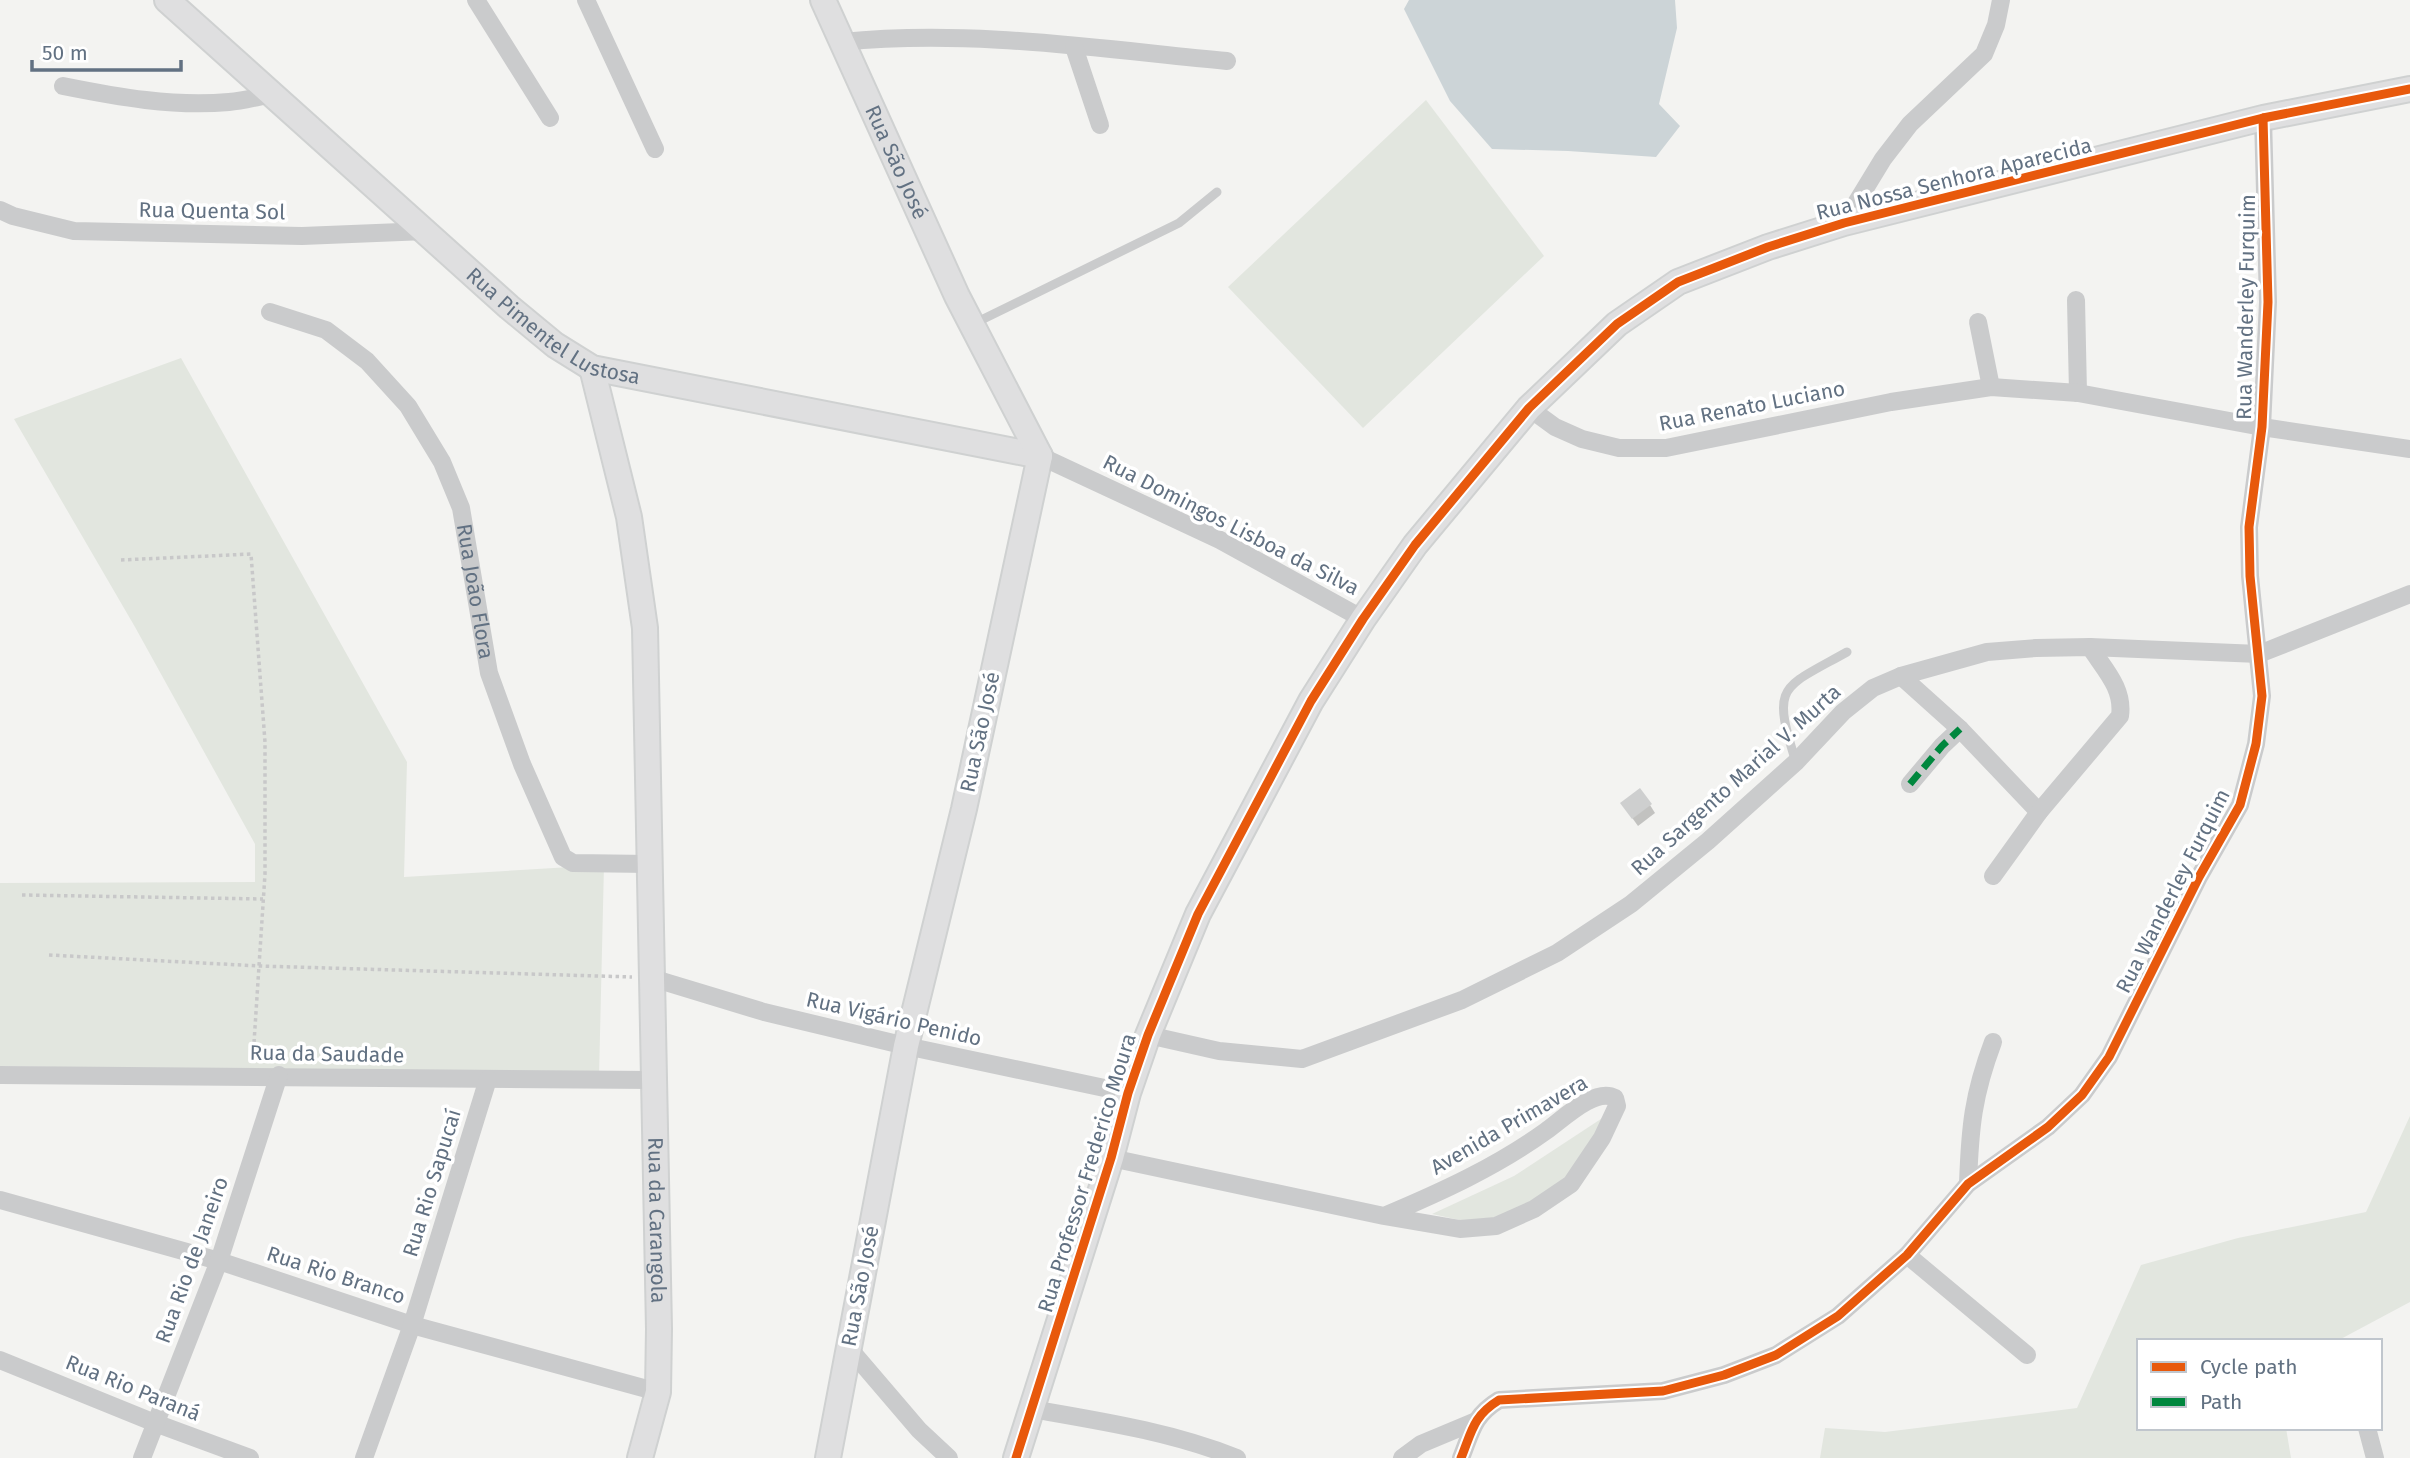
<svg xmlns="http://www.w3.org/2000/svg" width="2410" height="1458" font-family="'Fira Sans',sans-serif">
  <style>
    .green { fill: #e2e6df }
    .water { fill: #ccd4d7 }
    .shadow { fill: #0003 }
    .building { fill: #cecfcf }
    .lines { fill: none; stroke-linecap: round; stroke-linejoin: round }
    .secondary-casing { stroke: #cfd1d1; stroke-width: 28 }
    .path { stroke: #c8c8c9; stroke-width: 3.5; stroke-dasharray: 3.5 3.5; stroke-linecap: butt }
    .lane { stroke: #cacbcc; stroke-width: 9 }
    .street { stroke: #cacbcc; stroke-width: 18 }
    .secondary { stroke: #dfdfe0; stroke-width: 24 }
    .quiet { stroke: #00873e; stroke-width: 7; stroke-dasharray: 14 7; stroke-linecap: butt }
    .cycleway-casing { stroke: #fff; stroke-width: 13 }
    .cycleway { stroke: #e8590c; stroke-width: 9 }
    .labels { text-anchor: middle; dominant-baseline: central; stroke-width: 7; stroke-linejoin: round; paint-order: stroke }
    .street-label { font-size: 21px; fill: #627182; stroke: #fff }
  </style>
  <rect width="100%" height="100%" fill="#f3f3f1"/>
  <g class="green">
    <path d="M1426,100L1544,256L1363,428L1228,287Z"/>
    <path d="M181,358L407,762L404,877L604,865L599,1077L0,1066V883L255,882V844L135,627L14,419Z"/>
    <path d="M1607,1115L1570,1177L1540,1202L1487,1226L1432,1214L1514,1176Z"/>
    <path d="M2410,1116V1302L2337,1341H2139V1428H2286L2291,1458H1820L1825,1428L1885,1432L2077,1408L2141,1265L2238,1238L2366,1212Z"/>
  </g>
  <path class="water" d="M1409,0H1675L1677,28L1659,104L1680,126L1656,157L1568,151L1492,149L1450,101L1404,9Z"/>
  <path class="shadow" d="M1650,805L1655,813L1638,826L1628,812Z"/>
  <path class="building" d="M1640,788L1652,804L1632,819L1620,803Z"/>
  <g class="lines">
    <g class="secondary-casing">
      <g id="secondary">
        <path id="s2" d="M167,0L509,307L555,345L592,368L1040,456"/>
        <path id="s3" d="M823,0L957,296L1040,456L964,809L906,1046L828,1458"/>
        <path id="s4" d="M592,368L629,517L645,628L659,1329L658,1392L640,1458"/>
        <path d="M1016,1458L1111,1158L1128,1093L1148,1035L1198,914L1311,701L1363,619L1415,545L1529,408L1617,324L1678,282L1768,247L1844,223L2263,118L2410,89"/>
      </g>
    </g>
    <g class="path">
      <path d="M121,560L251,554L265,742V874L253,1058"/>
      <path d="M22,895L263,899"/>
      <path d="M49,955L260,966L632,977"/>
    </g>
    <g class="lane">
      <path d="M973,324L1179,223L1217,192"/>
      <path d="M1796,762C1771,684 1781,689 1847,652"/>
    </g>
    <g class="street">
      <path d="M476,0L550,118"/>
      <path d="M586,0L655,149"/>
      <path d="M842,42C970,29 1100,49 1227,61"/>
      <path d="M1074,47L1100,125"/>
      <path d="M63,86C118,97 173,107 229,102C243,101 257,97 271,94"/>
      <path d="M0,210L13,216L74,231L302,236L426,231"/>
      <path d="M1844,223L1883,159L1910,124L1984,54L1996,25L2001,0"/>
      <path d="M2076,300L2078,393"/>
      <path id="s1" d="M270,312L326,330L367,361L408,406L442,462L461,508L489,673L522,764L563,857L573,863L650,864"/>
      <path d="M1978,322L1991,387"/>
      <path d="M1529,408L1555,427L1582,439L1619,448H1666L1891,402L1991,387L2078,393L2262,427L2410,449"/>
      <path d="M1040,456L1220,540L1363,619"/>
      <path d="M1901,676L1960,729L2039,812"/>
      <path d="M1910,784L1942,746L1960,729"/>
      <path d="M1993,876L2039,812L2120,716C2124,688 2104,669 2090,647"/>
      <path d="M652,978L764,1012L906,1046L1128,1093"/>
      <path d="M1148,1035L1219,1051L1302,1059L1462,1000L1557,953L1631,904L1708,841L1796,762L1843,712L1873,688L1901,676L1987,652L2036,648L2090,647L2259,654L2410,594"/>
      <path d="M0,1075L654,1080"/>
      <path d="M1111,1158L1384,1216L1460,1229L1496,1226L1534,1209L1571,1184L1602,1138L1617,1106L1615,1098C1595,1087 1563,1119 1546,1131C1496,1167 1441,1192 1384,1216"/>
      <path d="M1968,1184C1970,1127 1973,1095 1993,1042"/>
      <path d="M0,1200L219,1261L412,1325L658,1392"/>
      <path d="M1907,1255L2027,1355"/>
      <path d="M848,1347L919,1430L949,1458"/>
      <path d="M0,1360L155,1423L250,1458"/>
      <path d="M1032,1409C1101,1421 1172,1432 1237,1458"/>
      <path d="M2367,1428L2375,1458"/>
      <path d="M142,1458L219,1261L279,1075"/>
      <path d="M364,1458L412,1325L488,1079"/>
      <path d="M1402,1458L1421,1444L1476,1421"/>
      <path d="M1461,1458C1472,1431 1473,1416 1499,1400L1663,1391L1724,1375L1776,1355L1838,1316L1907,1255L1968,1184L2048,1127L2082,1095L2109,1057L2199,877L2240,805L2256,744L2262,696L2250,576L2249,527L2262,427L2268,302L2263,118"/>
    </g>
    <use href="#secondary" class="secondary"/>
    <path class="quiet" d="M1910,784L1942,746L1960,729"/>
    <g class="cycleway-casing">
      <g id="cycleway">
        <path d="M1016,1458L1111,1158L1128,1093L1148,1035L1198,914L1311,701L1363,619L1415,545L1529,408L1617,324L1678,282L1768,247L1844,223L2263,118L2410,89"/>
        <path d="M1461,1458C1472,1431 1473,1416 1499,1400L1663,1391L1724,1375L1776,1355L1838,1316L1907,1255L1968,1184L2048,1127L2082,1095L2109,1057L2199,877L2240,805L2256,744L2262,696L2250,576L2249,527L2262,427L2268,302L2263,118"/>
      </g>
    </g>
    <use href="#cycleway" class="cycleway"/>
  </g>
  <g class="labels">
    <g class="street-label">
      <text stroke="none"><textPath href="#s3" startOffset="178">Rua São José</textPath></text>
      <text transform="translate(1954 179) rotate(-14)">Rua Nossa Senhora Aparecida</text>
      <text transform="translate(212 211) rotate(1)">Rua Quenta Sol</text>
      <text transform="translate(2246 307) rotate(-89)">Rua Wanderley Furquim</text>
      <text stroke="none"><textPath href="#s2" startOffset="509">Rua Pimentel Lustosa</textPath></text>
      <text transform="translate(1752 406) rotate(-11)">Rua Renato Luciano</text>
      <text transform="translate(1231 525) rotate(27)">Rua Domingos Lisboa da Silva</text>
      <text stroke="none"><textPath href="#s1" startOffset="371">Rua João Flora</textPath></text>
      <text transform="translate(980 732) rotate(-78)">Rua São José</text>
      <text transform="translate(1736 780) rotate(-42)">Rua Sargento Marial V. Murta</text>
      <text transform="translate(2173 891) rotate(-63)">Rua Wanderley Furquim</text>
      <text transform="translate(894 1019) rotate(13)">Rua Vigário Penido</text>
      <text transform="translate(327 1054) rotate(1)">Rua da Saudade</text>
      <text transform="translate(1509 1125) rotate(-30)">Avenida Primavera</text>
      <text transform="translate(1087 1173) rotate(-73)">Rua Professor Frederico Moura</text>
      <text transform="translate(432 1183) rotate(-73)">Rua Rio Sapucaí</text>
      <text stroke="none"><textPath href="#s4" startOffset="858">Rua da Carangola</textPath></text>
      <text transform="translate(192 1260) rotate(-70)">Rua Rio de Janeiro</text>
      <text transform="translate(336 1275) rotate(18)">Rua Rio Branco</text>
      <text transform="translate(860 1286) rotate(-79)">Rua São José</text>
      <text transform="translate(133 1388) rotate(22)">Rua Rio Paraná</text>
    </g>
  </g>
  <rect x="2137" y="1339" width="245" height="91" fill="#ffffff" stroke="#c0c6cd" stroke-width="2"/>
  <rect x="2151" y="1362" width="35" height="10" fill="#e8590c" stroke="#c0c6cd" stroke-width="2"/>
  <text x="2200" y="1374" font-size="21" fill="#627182">Cycle path</text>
  <rect x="2151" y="1397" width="35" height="10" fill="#00873e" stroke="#c0c6cd" stroke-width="2"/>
  <text x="2200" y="1409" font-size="21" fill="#627182">Path</text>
  <path d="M32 60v10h149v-10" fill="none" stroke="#627182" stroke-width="3.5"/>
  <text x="42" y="60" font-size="21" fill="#627182" stroke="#ffffff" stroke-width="5" paint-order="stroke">50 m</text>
</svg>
